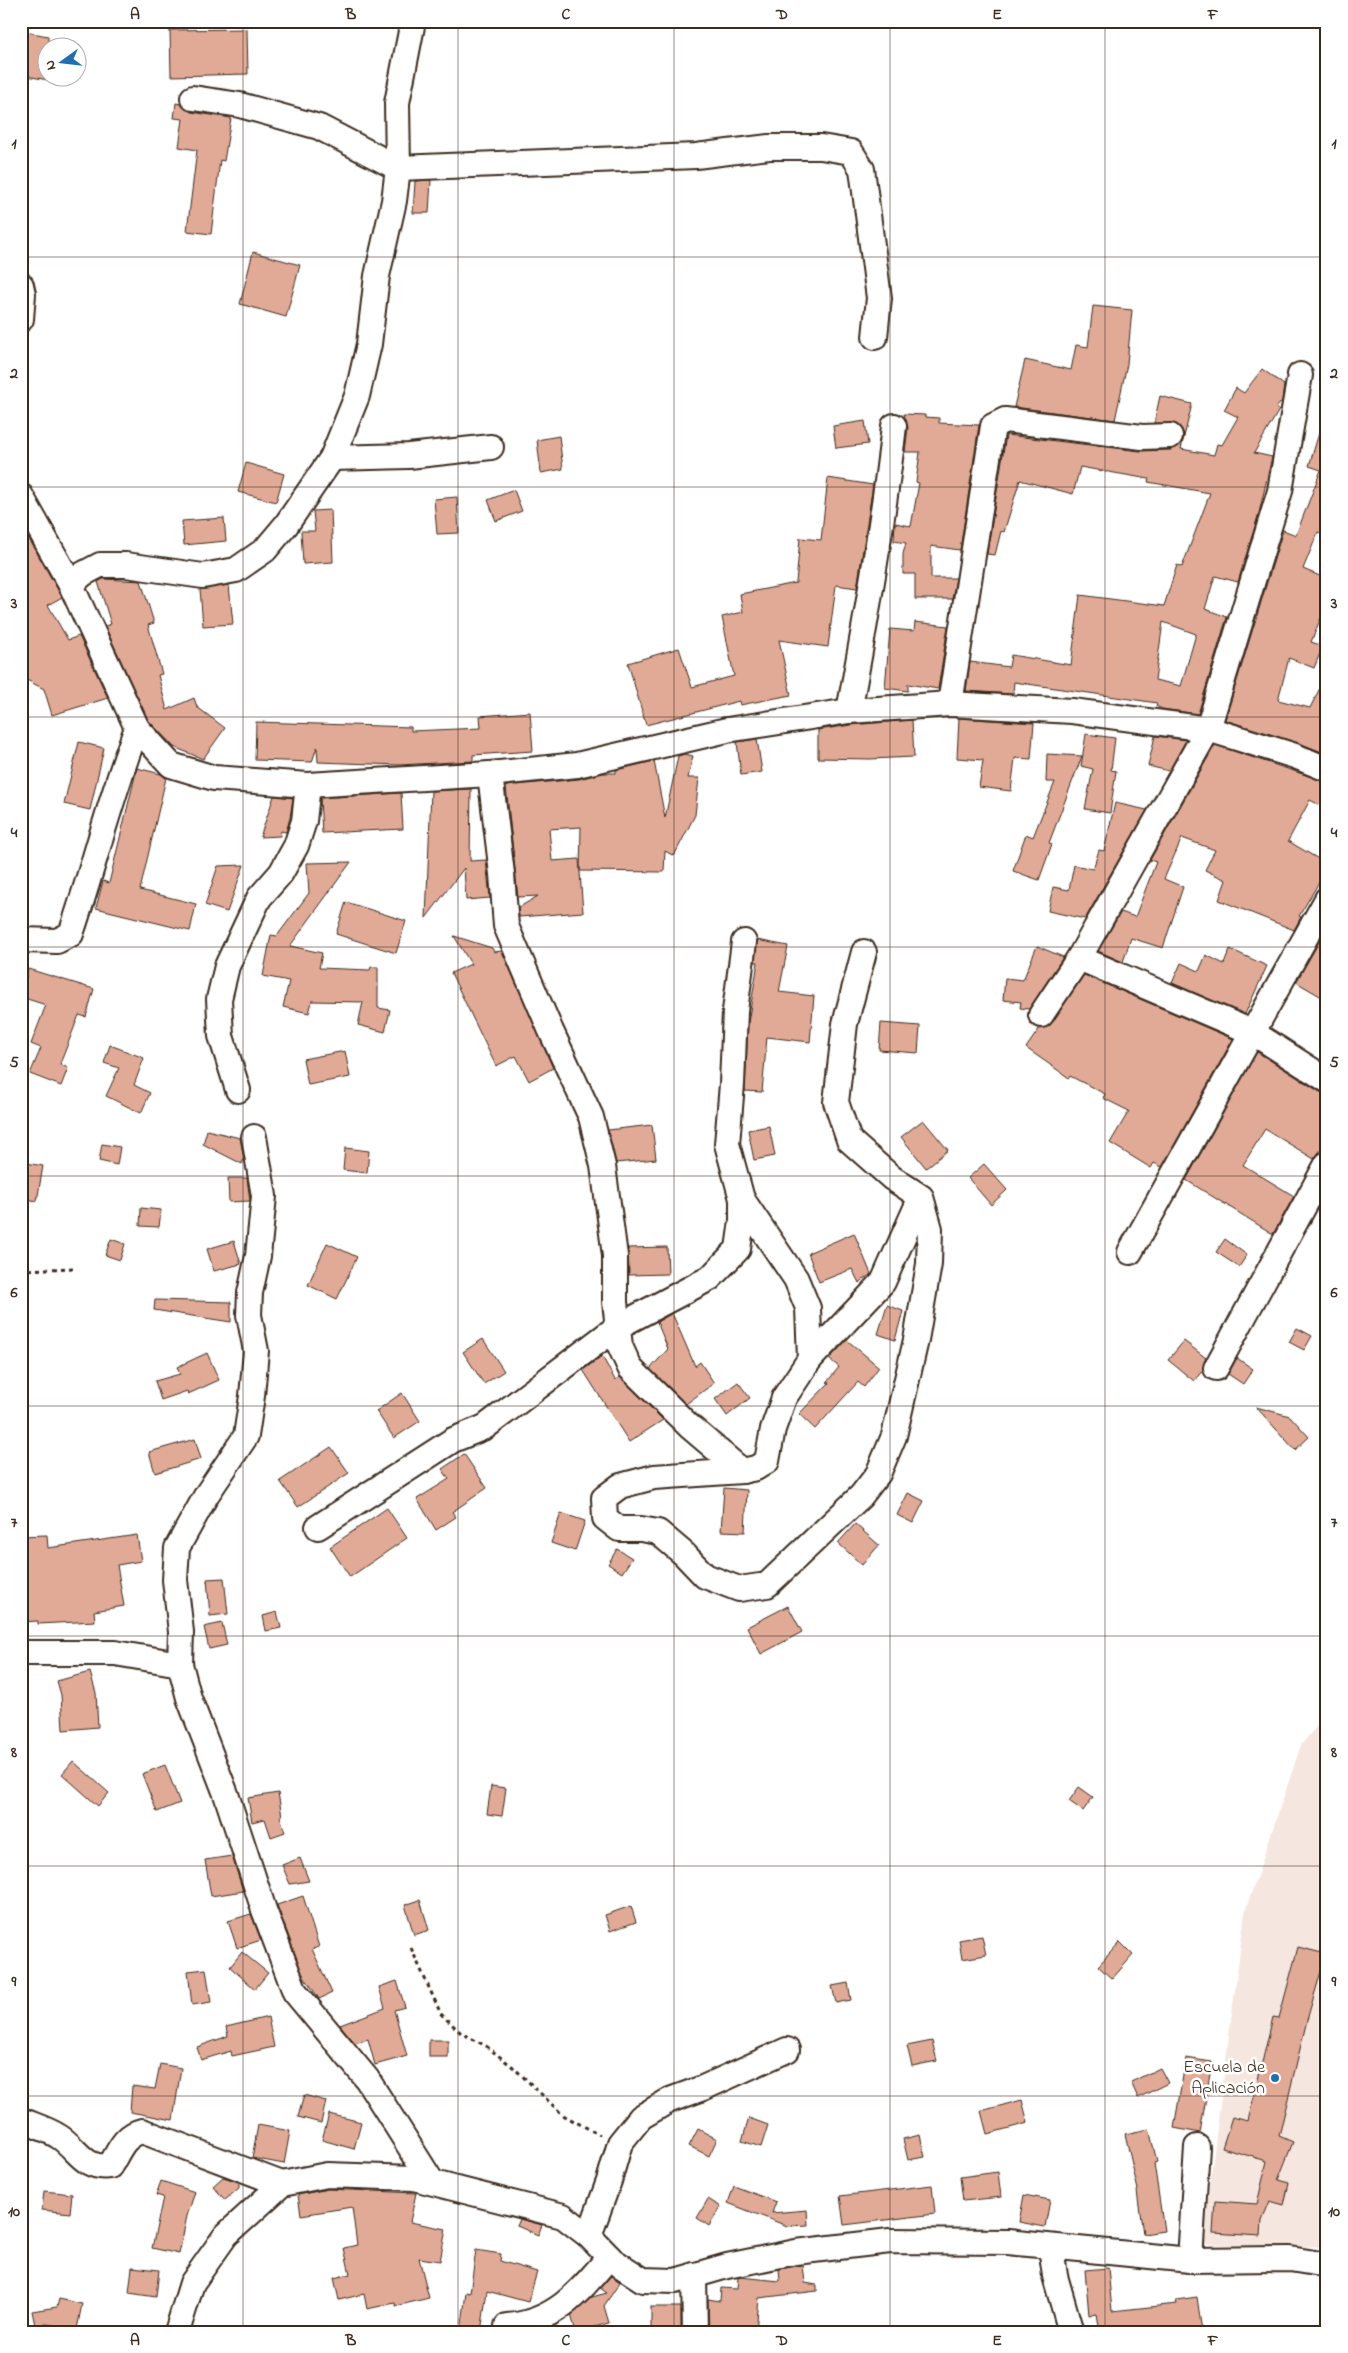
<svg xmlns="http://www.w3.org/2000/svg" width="1348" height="2353" font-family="'Indie Flower',sans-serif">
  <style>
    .built { fill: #f6e6e0 }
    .building { fill: #e1aa97; stroke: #3b2a1e; fill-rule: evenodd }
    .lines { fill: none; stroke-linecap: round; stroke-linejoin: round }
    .street-casing { stroke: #3b2a1e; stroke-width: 28 }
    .path { stroke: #3b2a1e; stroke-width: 3; stroke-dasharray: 4 4; stroke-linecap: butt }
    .street { stroke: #fff; stroke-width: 24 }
    .grid { fill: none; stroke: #3b2a1e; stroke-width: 1; stroke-opacity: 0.55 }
    .poi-dot { fill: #1f6fb2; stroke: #fff; stroke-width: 2 }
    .labels { text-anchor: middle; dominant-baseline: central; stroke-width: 5; stroke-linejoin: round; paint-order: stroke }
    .poi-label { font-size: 18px; fill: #3b2a1e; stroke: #fff; text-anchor: end }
    .neatline { fill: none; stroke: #3b2a1e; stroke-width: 2 }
    .grid-label { font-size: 16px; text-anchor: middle; font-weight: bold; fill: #3b2a1e }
  </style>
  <rect width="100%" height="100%" fill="#fff"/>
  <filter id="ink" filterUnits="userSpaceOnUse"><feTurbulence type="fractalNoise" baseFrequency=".02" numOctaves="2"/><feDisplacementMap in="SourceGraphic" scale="10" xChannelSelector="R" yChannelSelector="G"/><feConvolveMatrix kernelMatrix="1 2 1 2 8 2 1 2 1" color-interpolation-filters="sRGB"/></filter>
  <g filter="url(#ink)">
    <path class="built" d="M1327,1714V2247L1202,2244L1245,1912L1301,1745Z"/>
    <g class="building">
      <path d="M247,29L248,74L171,76L170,30Z"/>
      <path d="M21,31L48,36V80L21,75Z"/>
      <path d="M176,103L181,104L191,112L231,118L224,161L220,160L211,234L187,231L197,150L179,147L183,119L174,118Z"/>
      <path d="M431,180L429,213H413L415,181Z"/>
      <path d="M253,252L300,265L286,317L240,304Z"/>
      <path d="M1093,306L1132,310L1127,364L1115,420L1014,407L1025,360L1071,370L1076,345L1088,347Z"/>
      <path d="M1262,369L1284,385L1282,401L1276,408L1279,410L1254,453L1272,457L1259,513L1238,582L1215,576L1205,609L1227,617L1198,714L1162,709L1156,706L1157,703L1014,682L1013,694L966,691L970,662L1009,667L1011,655L1071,665L1080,595L1164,606L1177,565L1182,567L1210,493L1148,482L1149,479L1080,467L1073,494L1020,480L1004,532L1001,531L995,555L987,554L1006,435L1140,451L1171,450L1182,443L1184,435L1181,428L1176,424L1154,423L1160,396L1192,404L1181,449L1214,455L1217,444L1222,445L1238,417L1224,410L1236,388L1244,393ZM1163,622L1196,634L1181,686L1155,680Z"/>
      <path d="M904,414L925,415V417L939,418V423L979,425L960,550L931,546V578H956L952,599H915V574H903V554L906,543L894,541L895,523L911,526L919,483L916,482L920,452H905L908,427Z"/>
      <path d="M1323,420L1327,421V535L1318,532L1303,569L1327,579V603L1311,642L1323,646L1314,668L1289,658L1278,700L1310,708L1327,674V754L1299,743L1225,720L1283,530L1296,535L1321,470L1309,466Z"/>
      <path d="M865,421L868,444L836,448L833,426Z"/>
      <path d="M559,436L563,469L541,473L537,440Z"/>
      <path d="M246,463L284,474L276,502L238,492Z"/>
      <path d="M828,478L873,485L857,588L836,585L828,647L779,640L791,695L740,705L739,701L646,725L628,663L679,648L692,687L734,676L722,617L743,612L740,594L796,583L800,538L821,540Z"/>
      <path d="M514,490L522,511L496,521L488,500Z"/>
      <path d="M457,497L459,533L437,534L434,499Z"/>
      <path d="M331,510L333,562L303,564L301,531H315L313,511Z"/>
      <path d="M224,518L226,541L184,545L182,521Z"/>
      <path d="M21,525L62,597L48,605L68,640L79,636L108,698L52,715L44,689L21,677Z"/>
      <path d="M103,579L141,581L154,623L148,625L162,674L158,675L167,710L194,698L197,707L225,728L203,759L174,747L148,720L105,626L111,624L98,582Z"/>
      <path d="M229,585L233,624L203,626L200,589Z"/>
      <path d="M915,622L948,626L938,689L908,684V691L885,688L890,629L914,631Z"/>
      <path d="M530,712L533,751L473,755V761L399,765L318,762L317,747L312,762L255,760L256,722L411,727V731L481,728L480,716Z"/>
      <path d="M959,718L1034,723L1031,759L1015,758L1011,791L979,787L983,760L957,758Z"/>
      <path d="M912,720L914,757L870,759L818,758V730L851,725Z"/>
      <path d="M1086,734L1115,738L1111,770L1116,771L1110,813L1085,809L1093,769L1081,766Z"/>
      <path d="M1155,736L1186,740L1169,771L1148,766Z"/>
      <path d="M757,739L762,772L741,775L737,742Z"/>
      <path d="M79,742L104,748L90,810L64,804Z"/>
      <path d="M1215,745L1327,782V809L1310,800L1288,841L1327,864V869L1299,916L1301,917L1294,930L1219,900L1226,880L1205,870L1215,850L1182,838L1164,879L1183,887L1163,948L1131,938L1123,962L1098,951L1121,912L1135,917L1156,862L1150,860Z"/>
      <path d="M685,754L693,756L688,778H699L695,815L674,856L665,851L664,872L580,871L581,827L549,829L552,861L579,859L583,912L519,917L518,908L538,896L518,897L506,786L579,779L603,773H616V770L654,761L665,818L678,756Z"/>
      <path d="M1047,754L1082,756L1049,843L1052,844L1039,880L1013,871L1026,834L1033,837L1055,782H1046Z"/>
      <path d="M137,768L161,774L166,778L140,890L196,904L190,931L96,908L103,881L109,883Z"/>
      <path d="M471,789L470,861L486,860L490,898L466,900L464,868L426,918L431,791Z"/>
      <path d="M401,793L403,829L322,833L320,798Z"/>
      <path d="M274,796L293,798L290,818L286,832L281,831L280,836L260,837Z"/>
      <path d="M1115,803L1147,810L1085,919L1048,911L1053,887L1069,890L1074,865L1093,869L1099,850L1104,851Z"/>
      <path d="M351,862L290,946L322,953L319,968L370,970L371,967H378V1008L390,1010L385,1032L358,1025L363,1002L312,1001L309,1013L283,1007L289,981L263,976L271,935L277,936L309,893L307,863Z"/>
      <path d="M244,865L227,912L205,905L218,866Z"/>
      <path d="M346,902L406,921L396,953L336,934Z"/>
      <path d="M1327,928V1000L1296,982Z"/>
      <path d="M454,936L492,948L494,952L502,951L553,1068L529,1081L516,1056L496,1066L451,973L471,964Z"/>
      <path d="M757,940L788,946L779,992L814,996L810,1042L767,1037L762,1092L745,1091L748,1023L758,962H755Z"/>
      <path d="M1037,946L1063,957L1029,1009L1020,1008L1021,1002L1003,1000L1005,978L1023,980Z"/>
      <path d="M1230,949L1267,966L1245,1014L1172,983L1181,963L1199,971L1206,955L1224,964Z"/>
      <path d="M28,969L94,989L86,1017L79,1015L60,1064L68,1068L61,1086L30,1074L41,1048L31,1044L46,1005L21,997Z"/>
      <path d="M1084,975L1233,1039L1162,1167L1154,1163L1151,1168L1110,1143L1129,1111L1103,1098L1105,1094L1070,1076L1069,1078L1026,1048L1039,1029L1047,1027L1052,1023Z"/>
      <path d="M881,1023L920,1026L918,1053L879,1050Z"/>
      <path d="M110,1045L144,1058L134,1085L150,1093L141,1113L106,1096L119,1068L104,1063Z"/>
      <path d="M345,1051L350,1077L308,1085L303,1059Z"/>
      <path d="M1257,1052L1320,1092L1327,1094V1141L1314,1159L1265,1129L1243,1165L1294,1196L1273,1234L1186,1180Z"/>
      <path d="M923,1120L948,1150L926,1168L901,1137Z"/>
      <path d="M652,1125L656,1159L616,1163L608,1130Z"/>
      <path d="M769,1126L775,1156L754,1160L748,1130Z"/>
      <path d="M207,1130L240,1138L244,1158L242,1164L203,1144Z"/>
      <path d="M102,1144L120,1147L117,1165L99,1161Z"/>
      <path d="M345,1148L369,1151L367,1173L343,1170Z"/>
      <path d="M21,1162L43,1166L37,1201L21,1198Z"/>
      <path d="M984,1164L1007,1190L991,1205L968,1178Z"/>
      <path d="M228,1178H247L250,1201L229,1202Z"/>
      <path d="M141,1208L161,1210L159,1227L140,1226Z"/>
      <path d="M854,1233L871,1274L859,1283L852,1269L819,1282L808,1253Z"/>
      <path d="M111,1239L125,1244L120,1260L105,1255Z"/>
      <path d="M1225,1239L1247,1255L1239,1267L1216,1252Z"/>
      <path d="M234,1241L241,1264L214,1271L207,1249Z"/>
      <path d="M327,1243L357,1257L337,1299L308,1285Z"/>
      <path d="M667,1247L668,1274L629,1275L628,1248Z"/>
      <path d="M155,1300L231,1302V1322L154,1310Z"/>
      <path d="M887,1305L903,1311L895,1340L878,1334Z"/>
      <path d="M672,1313L695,1366L700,1362L714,1383L686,1404L650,1369L668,1349L657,1322Z"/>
      <path d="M1297,1328L1312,1336L1304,1350L1289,1342Z"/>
      <path d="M483,1339L504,1371L484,1384L463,1352Z"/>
      <path d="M847,1340L879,1367L864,1387L858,1382L815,1429L799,1414L829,1383L827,1382L839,1367L829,1359Z"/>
      <path d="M1184,1341L1206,1358L1203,1370L1194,1381L1168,1360Z"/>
      <path d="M207,1353L219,1380L188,1394L187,1391L161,1400L155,1381L180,1374L177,1367Z"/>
      <path d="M602,1356L615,1380L620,1377L663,1420L629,1442L583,1370Z"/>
      <path d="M1237,1358L1253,1369L1243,1384L1228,1374Z"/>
      <path d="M738,1382L750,1398L727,1416L715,1399Z"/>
      <path d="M402,1393L420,1421L394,1438L376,1411Z"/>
      <path d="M1256,1407L1290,1416L1309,1437L1295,1450Z"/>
      <path d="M195,1439L201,1459L155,1473L149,1452Z"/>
      <path d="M331,1447L349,1473L298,1507L280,1481Z"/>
      <path d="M464,1454L487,1488L452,1512L456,1517L436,1530L417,1499L449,1479L442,1469Z"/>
      <path d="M724,1488L747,1490L745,1532L721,1531Z"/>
      <path d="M908,1493L924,1501L913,1523L897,1515Z"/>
      <path d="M387,1508L407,1538L350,1577L330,1547Z"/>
      <path d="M561,1513L585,1521L575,1551L551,1543Z"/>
      <path d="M855,1524L879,1545L862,1565L838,1543Z"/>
      <path d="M47,1535L48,1548L137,1535L141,1561L117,1565L124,1606L94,1611L95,1621L38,1624V1621L21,1622V1536Z"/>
      <path d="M617,1549L632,1558L622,1573L608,1564Z"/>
      <path d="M224,1578L228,1614L210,1616L207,1579Z"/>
      <path d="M788,1606L802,1632L761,1654L747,1627Z"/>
      <path d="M277,1612L281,1628L266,1631L263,1616Z"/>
      <path d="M222,1623L227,1645L209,1649L204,1627Z"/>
      <path d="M90,1672L96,1693L98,1727L63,1730L61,1695L57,1681Z"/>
      <path d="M73,1761L109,1793L98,1806L62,1774Z"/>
      <path d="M165,1765L180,1803L157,1812L142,1774Z"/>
      <path d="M491,1786L506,1788L502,1816L487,1814Z"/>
      <path d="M1079,1787L1093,1797L1083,1811L1069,1801Z"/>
      <path d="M278,1793L282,1816H280L285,1832L271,1837L265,1819L252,1822L248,1798Z"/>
      <path d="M232,1856L243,1891L211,1896L205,1860Z"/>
      <path d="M300,1858L309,1881L290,1884L282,1865Z"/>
      <path d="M303,1896L319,1947L312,1949L332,1993L319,1999L302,1973L277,1905Z"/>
      <path d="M420,1900L429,1930L414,1935L405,1905Z"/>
      <path d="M631,1906L636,1922L610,1931L605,1915Z"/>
      <path d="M251,1914L261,1940L237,1948L228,1921Z"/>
      <path d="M982,1936L986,1955L962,1959L959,1940Z"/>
      <path d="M1120,1942L1133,1955L1112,1979L1098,1966Z"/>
      <path d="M1298,1947L1326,1954L1307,2020L1279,2136L1293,2142L1278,2180L1289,2183L1284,2205L1270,2201L1262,2220L1261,2236L1213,2233L1215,2201L1257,2204L1267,2161L1222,2148L1232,2117L1248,2121L1273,2017L1279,2018Z"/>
      <path d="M242,1952L268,1973L255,1989L230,1967Z"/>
      <path d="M206,1969L211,2002L192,2005L188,1971Z"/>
      <path d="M397,1981L405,2007L394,2010L407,2056L375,2065L368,2039L355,2043L340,2025L385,2008L379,1987Z"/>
      <path d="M848,1983L851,2000L836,2003L832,1986Z"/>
      <path d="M268,2017L274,2047L232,2056L231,2051L201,2060L197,2047L228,2036L226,2027Z"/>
      <rect x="429" y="2040" width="19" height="17"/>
      <path d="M932,2041L937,2061L912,2066L907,2046Z"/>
      <path d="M1186,2058L1212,2062L1200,2133L1174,2128Z"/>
      <path d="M160,2064L181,2068L173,2120L130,2112L132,2086L155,2089Z"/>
      <path d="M1160,2068L1168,2083L1138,2098L1131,2082Z"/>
      <path d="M304,2095L326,2101L321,2123L298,2117Z"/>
      <path d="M1022,2100L1028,2123L987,2134L981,2111Z"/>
      <path d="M329,2114L361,2122L354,2149L322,2140Z"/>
      <path d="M749,2118L768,2125L761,2147L742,2141Z"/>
      <path d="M258,2125L290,2131L284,2164L252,2158Z"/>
      <path d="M698,2129L717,2139L709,2156L689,2146Z"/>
      <path d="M1149,2129L1157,2162L1154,2163L1164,2231L1143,2234L1137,2191L1138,2190L1125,2134Z"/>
      <path d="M920,2135L925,2157L908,2160L903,2139Z"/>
      <path d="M998,2172L1001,2197L963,2201L960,2177Z"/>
      <path d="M223,2177L239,2182V2188L225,2200L213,2186Z"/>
      <path d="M161,2181L195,2192L187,2216L179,2254L152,2248L163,2197L156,2195Z"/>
      <path d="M932,2185L935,2214L844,2225L840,2196Z"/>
      <path d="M734,2186L776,2202L772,2213L807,2210L808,2225L787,2226L728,2203Z"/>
      <path d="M328,2189L416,2193L410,2222L446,2229L440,2261L419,2258L429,2298L396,2306L395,2303L367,2309L364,2294L339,2300L334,2278L350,2274L344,2248L357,2245L352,2207L301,2215L298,2195Z"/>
      <path d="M44,2191L72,2194L70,2213L42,2210Z"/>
      <path d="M1024,2195L1050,2200L1045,2227L1019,2222Z"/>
      <path d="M708,2199L721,2207L709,2226L697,2218Z"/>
      <path d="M520,2219L542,2225L538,2235L517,2226Z"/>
      <path d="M476,2250L501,2254L500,2261L537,2272L528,2302L487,2291L481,2332H461L466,2292L470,2293Z"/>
      <path d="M803,2265L805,2283L817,2285V2291L759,2298L756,2332H709L708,2299L720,2301L721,2288L737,2289L738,2278L740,2277L780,2281L779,2269Z"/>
      <path d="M132,2267L159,2270L156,2297L129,2293Z"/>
      <path d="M1108,2268L1112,2311L1177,2304L1176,2300L1197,2297L1202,2332H1100L1097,2314L1089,2315L1085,2270Z"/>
      <path d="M611,2276L620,2282L604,2306L609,2323L576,2332L571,2315L592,2297L607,2293L600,2288Z"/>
      <path d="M59,2299L82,2304L77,2329L47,2324L35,2325L32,2311L57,2307Z"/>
      <rect x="651" y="2307" width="30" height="25"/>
    </g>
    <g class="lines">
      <g class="street-casing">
        <g id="street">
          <path d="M193,98L240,105L319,127L398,168L696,156L769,147H821L851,152L862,169L879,298L875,337"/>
          <path d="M21,285L23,294L21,319"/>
          <path d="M332,458L409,456L491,447"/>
          <path d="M21,496L71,585L137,728L171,765L214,778L308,785L490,774L577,765L727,730L849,711L950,704L1072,711L1208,729L1295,756L1327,769"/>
          <path d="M71,585L83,574L100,565H126L203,576L236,570L265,550L286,525L332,458L357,396L369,344L377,276L394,201L398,168L397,103L413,21"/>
          <path d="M950,704L993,426L1005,420L1142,437L1170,436"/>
          <path d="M849,711C867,616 883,522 894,426"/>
          <path d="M490,774L502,874L506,926L551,1031L591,1117L603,1166L615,1256V1302L620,1346L630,1368L689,1426L742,1471"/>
          <path d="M21,940L57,941L71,934C94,866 111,795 137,728"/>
          <path d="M864,952L845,1024L836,1102L849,1140L892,1178L921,1197L930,1229L929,1264L916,1340L894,1436L878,1474L861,1496L767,1585L739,1589L705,1576L684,1554L658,1532L641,1529H619L605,1518L604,1498L620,1486L654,1477L742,1471L756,1468L767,1461L773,1429L784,1398L810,1359L883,1282L921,1197"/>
          <path d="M1079,958L1252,1032L1327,1080"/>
          <path d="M1041,1015L1079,958L1208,729L1280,491L1300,375"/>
          <path d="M238,1090L221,1036L219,999L227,966L259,898L281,873L296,846L304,821L308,785"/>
          <path d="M742,1199L796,1279L808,1308L810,1359"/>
          <path d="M1130,1252L1327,899"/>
          <path d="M1216,1368L1327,1164"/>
          <path d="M318,1527L453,1440L485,1427L617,1327L710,1278L738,1249L742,1221V1199L727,1144L732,1084L735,1011L744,942"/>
          <path d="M21,1653H115L180,1664L189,1698L226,1794L264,1910L295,1992L367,2079L432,2182"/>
          <path d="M180,1664L181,1632L175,1580L177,1548L207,1494L246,1436L252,1396L256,1351L249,1315L250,1293L258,1256L264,1196L254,1137"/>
          <path d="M21,2120C33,2125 47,2129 58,2136C77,2147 83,2170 110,2166C119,2151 124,2135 142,2131L282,2184"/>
          <path d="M589,2236L609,2181L620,2143L641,2117L670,2100L703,2088L787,2050"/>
          <path d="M1051,2247L1055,2276L1071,2332"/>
          <path d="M1190,2260L1197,2147"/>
          <path d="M694,2275L695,2332"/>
          <path d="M507,2326C556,2322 580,2291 609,2257"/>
          <path d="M177,2332L192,2283L226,2235L282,2184L327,2175L414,2178L563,2216L589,2236L612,2260L643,2280L675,2281L727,2266L796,2252L890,2241L1008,2242L1190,2260L1290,2259L1327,2265"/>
        </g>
      </g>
      <g class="path">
        <path d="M21,1270L75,1268"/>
        <path d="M411,1948L441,2014L461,2033L486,2046L513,2067L563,2115L600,2135"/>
      </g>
      <use href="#street" class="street"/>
    </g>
  </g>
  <path class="grid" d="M243,21V2332M458,21V2332M674,21V2332M890,21V2332M1105,21V2332M21,257H1327M21,487H1327M21,717H1327M21,947H1327M21,1176H1327M21,1406H1327M21,1636H1327M21,1866H1327M21,2096H1327"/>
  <circle class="poi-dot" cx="1275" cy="2078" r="5"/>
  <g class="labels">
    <g class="poi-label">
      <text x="1265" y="2068">Escuela de<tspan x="1265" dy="21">Aplicación</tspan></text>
    </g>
  </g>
  <rect width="1348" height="2353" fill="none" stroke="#fff" stroke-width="55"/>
  <g transform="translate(62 62) rotate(255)"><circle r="24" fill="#ffffff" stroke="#b1aaa5"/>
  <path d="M0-4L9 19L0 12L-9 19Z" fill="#1f6fb2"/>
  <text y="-8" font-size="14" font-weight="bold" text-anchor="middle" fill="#3b2a1e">N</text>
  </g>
  <rect x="28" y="28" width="1292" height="2298" class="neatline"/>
  <g class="grid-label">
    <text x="135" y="19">A</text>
    <text x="351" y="19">B</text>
    <text x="566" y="19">C</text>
    <text x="782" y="19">D</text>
    <text x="997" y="19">E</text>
    <text x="1213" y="19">F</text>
    <text x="14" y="148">1</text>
    <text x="1334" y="148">1</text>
    <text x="14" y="378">2</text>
    <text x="1334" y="378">2</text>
    <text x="14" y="608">3</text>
    <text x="1334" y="608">3</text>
    <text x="14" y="837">4</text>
    <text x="1334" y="837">4</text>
    <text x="14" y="1067">5</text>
    <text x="1334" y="1067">5</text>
    <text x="14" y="1297">6</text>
    <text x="1334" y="1297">6</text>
    <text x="14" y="1527">7</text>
    <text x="1334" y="1527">7</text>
    <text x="14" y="1757">8</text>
    <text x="1334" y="1757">8</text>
    <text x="14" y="1986">9</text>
    <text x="1334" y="1986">9</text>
    <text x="14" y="2216">10</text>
    <text x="1334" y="2216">10</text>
    <text x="135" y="2345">A</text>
    <text x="351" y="2345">B</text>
    <text x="566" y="2345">C</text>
    <text x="782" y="2345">D</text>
    <text x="997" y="2345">E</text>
    <text x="1213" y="2345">F</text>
  </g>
</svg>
